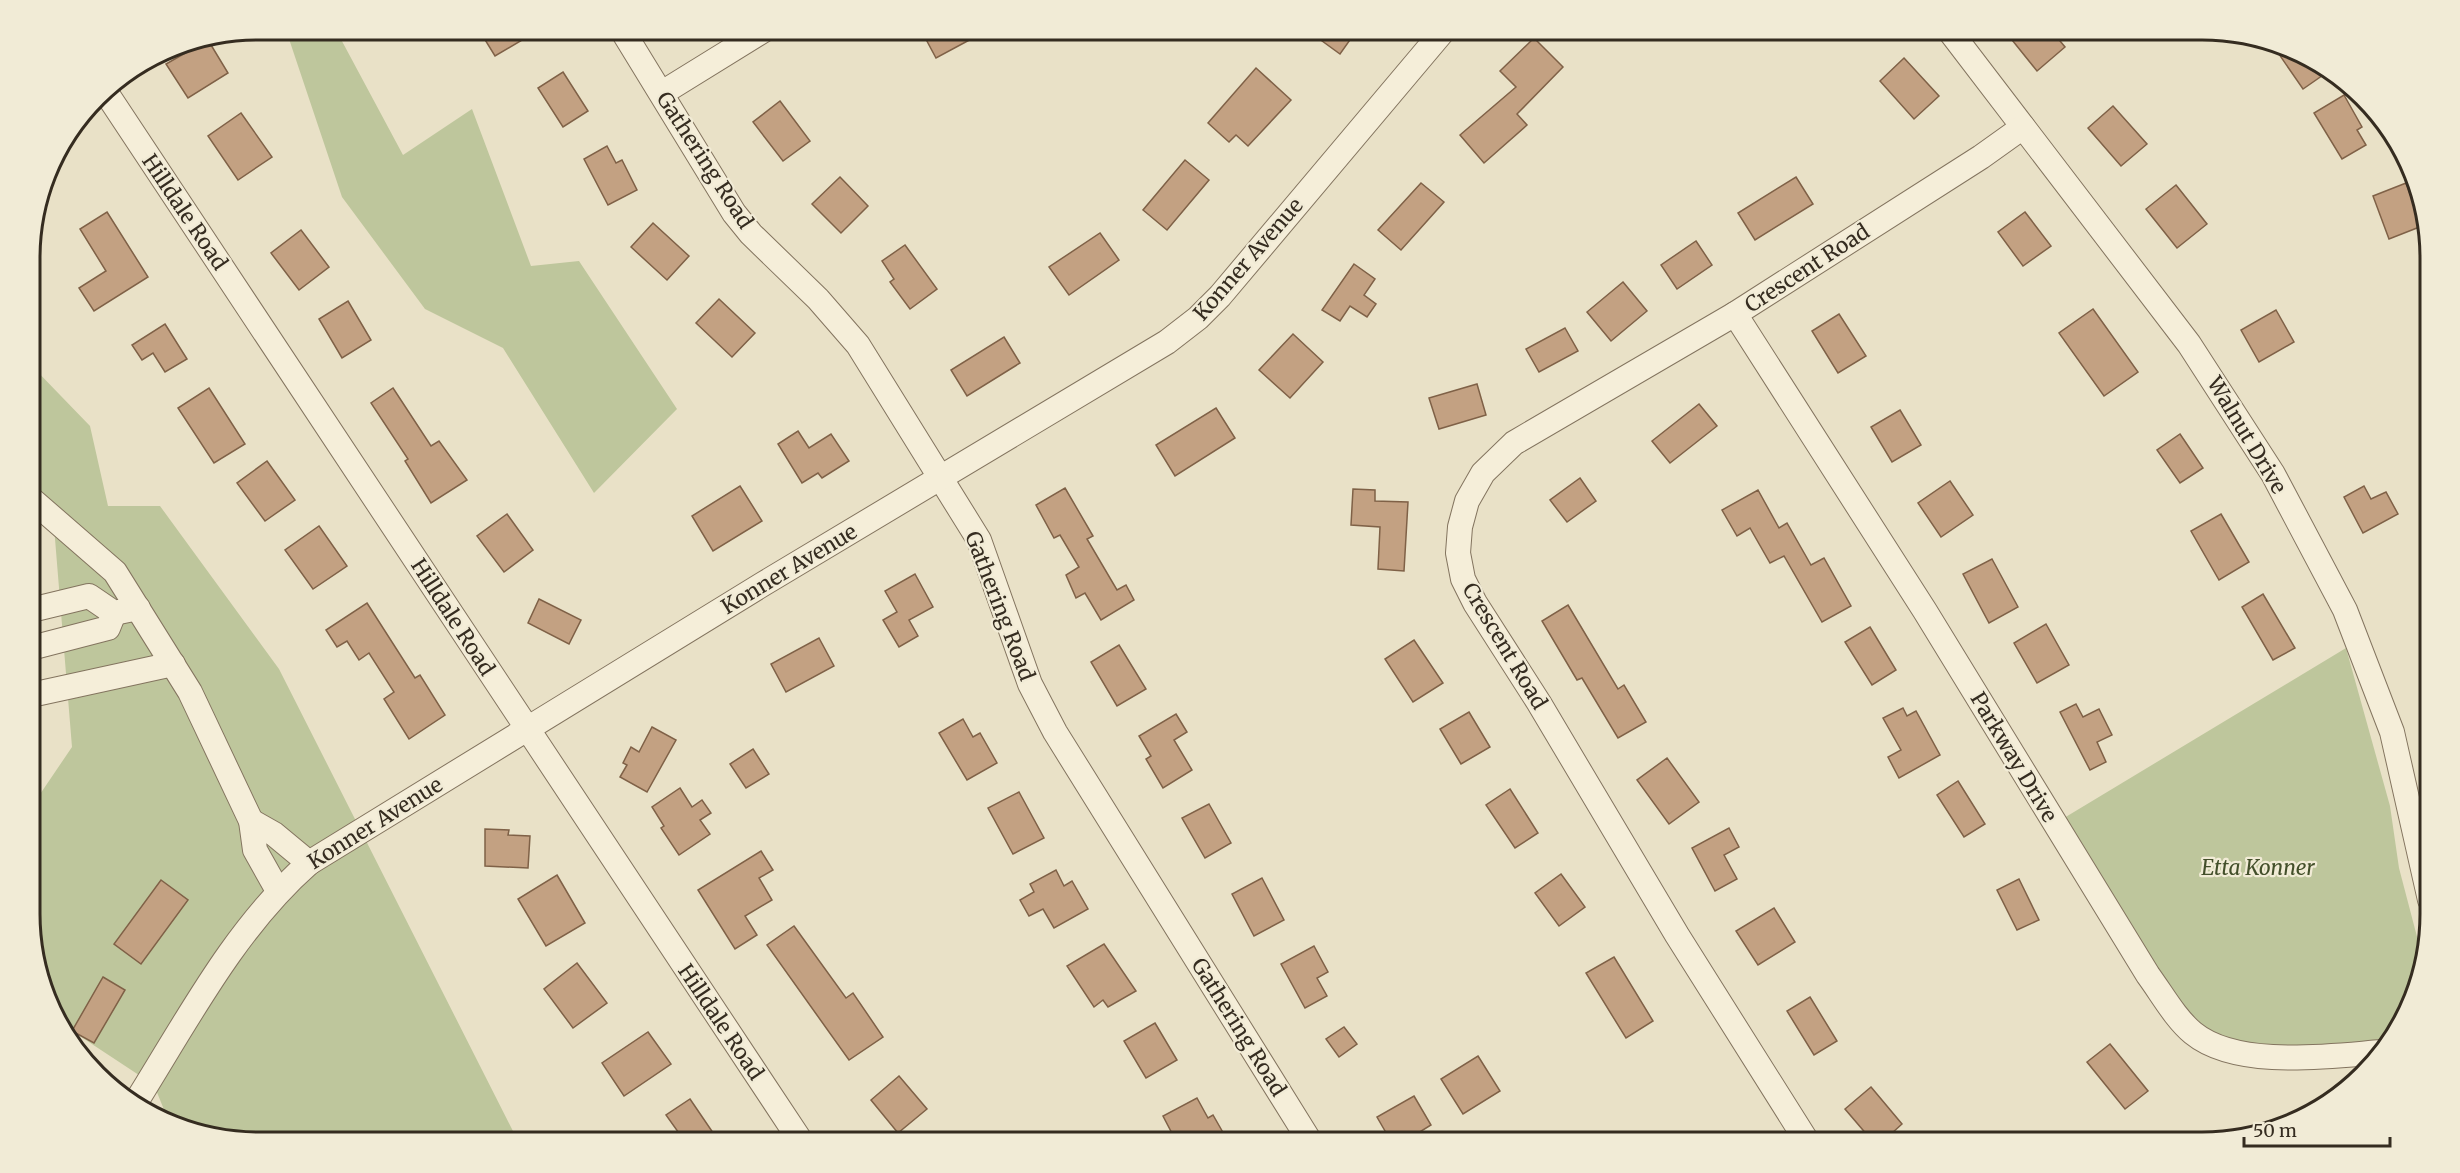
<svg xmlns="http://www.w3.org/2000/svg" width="2460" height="1173" font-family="Merriweather,serif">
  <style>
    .green { fill: #bec69c }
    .building { fill: #c3a182; stroke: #7f6147; stroke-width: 1.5 }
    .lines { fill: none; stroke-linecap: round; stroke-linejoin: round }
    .minor-casing { stroke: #83745f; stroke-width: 26 }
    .minor { stroke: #f5eed9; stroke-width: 24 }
    .labels { text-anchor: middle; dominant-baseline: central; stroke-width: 4.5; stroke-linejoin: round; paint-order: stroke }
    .street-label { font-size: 21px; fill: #352c20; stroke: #f1ebd6 }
    .park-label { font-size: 21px; font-style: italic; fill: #434f2a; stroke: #f1ebd6 }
    .rim { fill: none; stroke: #352c20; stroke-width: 3 }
  </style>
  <rect width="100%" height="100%" fill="#e9e1c7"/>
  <g class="green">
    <path d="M286,30H336L403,155L472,109L531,266L579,261L677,409L594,493L503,348L425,309L342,197Z"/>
    <path d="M31,365L90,426L108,506H160L279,669L519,1143H259L169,1122L154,1085L60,1023L47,1001L32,944V806L72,747L52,502L31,483Z"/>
    <path d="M2346,648L2390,806L2399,868L2421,952L2407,1015L2388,1042C2337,1044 2259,1055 2211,1033C2174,1015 2090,860 2064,818Z"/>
  </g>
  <g class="building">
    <path d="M479,30H539L495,56Z"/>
    <path d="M921,30H988L936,58Z"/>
    <path d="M1307,30H1357L1340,54Z"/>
    <path d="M2004,30H2051L2065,47L2037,71Z"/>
    <path d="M1534,38L1563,67L1517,114L1527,125L1484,163L1460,135L1516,87L1500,71Z"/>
    <path d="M208,40L228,73L188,98L166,64Z"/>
    <path d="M2274,47L2302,53L2326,73L2303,89Z"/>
    <path d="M1904,58L1939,96L1914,119L1880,81Z"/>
    <path d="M1256,68L1291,100L1248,146L1236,135L1229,142L1208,123Z"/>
    <path d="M563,72L588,111L563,127L538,88Z"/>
    <path d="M2344,95L2362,127L2357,130L2366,145L2342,159L2314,113Z"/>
    <path d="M780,101L810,141L783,161L753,122Z"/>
    <path d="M2113,106L2147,144L2121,166L2088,128Z"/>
    <path d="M241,113L272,157L238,180L208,136Z"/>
    <path d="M607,146L616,163L622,160L637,190L608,205L584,159Z"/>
    <path d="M1185,160L1209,180L1167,230L1143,210Z"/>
    <path d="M840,177L868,206L841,233L812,204Z"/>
    <path d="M1796,177L1813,204L1755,240L1738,213Z"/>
    <path d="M1421,183L1444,202L1401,250L1378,230Z"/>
    <path d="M2406,183L2422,226L2389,239L2373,196Z"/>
    <path d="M2176,185L2207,224L2177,248L2146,209Z"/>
    <path d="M107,212L148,277L94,311L79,288L106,271L80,229Z"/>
    <path d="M2025,212L2051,246L2023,266L1998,232Z"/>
    <path d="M653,223L689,256L667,280L631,247Z"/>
    <path d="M301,230L329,267L299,290L271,253Z"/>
    <path d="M1100,233L1119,260L1069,295L1049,267Z"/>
    <path d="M1696,241L1712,265L1677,289L1661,265Z"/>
    <path d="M905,245L937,289L910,309L890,282L894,279L882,261Z"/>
    <path d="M1354,264L1375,279L1364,295L1376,304L1367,317L1350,306L1340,321L1322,310Z"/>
    <path d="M1623,282L1647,311L1611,341L1587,312Z"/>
    <path d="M719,299L755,333L732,357L696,323Z"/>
    <path d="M348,301L371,340L342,358L319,319Z"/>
    <path d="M2093,309L2138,372L2104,396L2059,333Z"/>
    <path d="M2276,310L2294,342L2259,362L2241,330Z"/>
    <path d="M1839,314L1866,356L1838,373L1812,331Z"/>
    <path d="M165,324L187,359L165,372L153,353L142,360L132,345Z"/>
    <path d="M1565,328L1578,351L1539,372L1526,349Z"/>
    <path d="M1293,334L1323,362L1290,398L1259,370Z"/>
    <path d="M1004,337L1020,363L967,396L951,370Z"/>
    <path d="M1477,384L1486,415L1439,429L1429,398Z"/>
    <path d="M209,388L245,444L214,463L178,408Z"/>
    <path d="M393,388L431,446L439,441L467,480L431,503L405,461L408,459L371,403Z"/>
    <path d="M1699,404L1717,426L1670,463L1652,441Z"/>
    <path d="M1216,408L1235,438L1175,476L1156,445Z"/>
    <path d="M1900,410L1921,445L1892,462L1871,427Z"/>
    <path d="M798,431L809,448L831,434L849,461L822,478L818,473L802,483L778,444Z"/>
    <path d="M2180,434L2203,468L2180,483L2157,450Z"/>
    <path d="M267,461L295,500L265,521L237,483Z"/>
    <path d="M1580,478L1596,501L1567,522L1550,500Z"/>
    <path d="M1950,481L1973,515L1941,537L1918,503Z"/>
    <path d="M740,486L762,521L713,551L692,516Z"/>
    <path d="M2364,486L2371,499L2386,492L2398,514L2363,533L2344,497Z"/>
    <path d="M1065,488L1093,536L1087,539L1117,590L1126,585L1134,600L1101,620L1085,593L1076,598L1066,575L1079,567L1060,535L1054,538L1036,505Z"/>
    <path d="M1353,489L1375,490V501L1408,502L1404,571L1378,569L1380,527L1351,525Z"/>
    <path d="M1758,490L1779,528L1787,523L1811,565L1824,558L1851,606L1822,622L1784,556L1770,563L1750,528L1737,536L1722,510Z"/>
    <path d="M507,514L533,550L504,572L477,536Z"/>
    <path d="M2221,514L2249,562L2219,580L2191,531Z"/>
    <path d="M319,526L347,566L313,589L285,550Z"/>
    <path d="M1992,559L2018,607L1989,623L1963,574Z"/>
    <path d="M915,574L933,607L909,620L918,636L899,647L883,620L897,612L885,591Z"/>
    <path d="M2263,594L2295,648L2273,660L2242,607Z"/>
    <path d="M539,599L581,620L569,644L528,623Z"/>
    <path d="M367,603L415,678L420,675L445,715L409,739L384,699L394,692L369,653L359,660L347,641L337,647L326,630Z"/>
    <path d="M1568,605L1618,689L1624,685L1646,722L1618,738L1582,678L1577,680L1542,621Z"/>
    <path d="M2046,624L2069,665L2037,683L2014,643Z"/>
    <path d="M1870,627L1896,670L1872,685L1845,642Z"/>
    <path d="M819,638L834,666L786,692L771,664Z"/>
    <path d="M1414,640L1443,683L1413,702L1385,659Z"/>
    <path d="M1119,645L1146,689L1117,706L1091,662Z"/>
    <path d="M2076,704L2083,717L2099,709L2112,735L2097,742L2106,762L2090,770L2060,712Z"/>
    <path d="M1903,708L1907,716L1916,711L1940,755L1899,778L1888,757L1901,750L1883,718Z"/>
    <path d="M1469,712L1490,747L1461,764L1440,729Z"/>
    <path d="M1176,714L1187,732L1174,740L1192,770L1163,788L1146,759L1151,756L1139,736Z"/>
    <path d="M963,719L973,737L980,733L997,763L967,780L939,733Z"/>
    <path d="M652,727L676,740L647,792L620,777L627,765L623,763L631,747L639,752Z"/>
    <path d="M753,749L769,774L746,788L730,764Z"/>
    <path d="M1667,758L1699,802L1669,824L1637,780Z"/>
    <path d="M1958,781L1985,824L1964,837L1937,795Z"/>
    <path d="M680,788L692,807L702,800L711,813L700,820L710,834L679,855L661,828L664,826L652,807Z"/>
    <path d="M1510,789L1538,833L1515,848L1486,805Z"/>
    <path d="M1019,792L1044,838L1013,854L988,808Z"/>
    <path d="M1209,804L1231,843L1205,858L1182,818Z"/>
    <path d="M1729,828L1739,847L1724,855L1737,879L1715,891L1692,848Z"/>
    <path d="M485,829L509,830L508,835L530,836L528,868L485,866Z"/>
    <path d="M761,851L773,870L759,878L772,900L745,916L757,935L735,949L698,890Z"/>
    <path d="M1056,870L1064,886L1072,881L1088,909L1054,928L1043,909L1029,916L1020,900L1034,892L1030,884Z"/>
    <path d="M1561,874L1585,907L1559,926L1535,893Z"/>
    <path d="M557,875L585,923L546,946L518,899Z"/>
    <path d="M1262,878L1284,920L1254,936L1232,894Z"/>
    <path d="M2019,879L2039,920L2017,930L1997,890Z"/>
    <path d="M161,880L188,900L141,964L114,944Z"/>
    <path d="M1774,908L1795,942L1758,965L1736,931Z"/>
    <path d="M794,926L846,998L853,993L883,1037L849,1060L767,945Z"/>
    <path d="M1104,944L1136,991L1108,1007L1103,1000L1094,1007L1067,966Z"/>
    <path d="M1314,946L1328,972L1317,978L1327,996L1305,1008L1281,964Z"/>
    <path d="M1614,957L1653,1021L1626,1038L1586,973Z"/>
    <path d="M577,963L607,1003L573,1028L544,989Z"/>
    <path d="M103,977L125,990L94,1043L72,1031Z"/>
    <path d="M1810,997L1837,1041L1814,1055L1787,1011Z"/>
    <path d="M1155,1023L1177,1060L1146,1078L1124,1041Z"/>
    <path d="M1344,1027L1357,1044L1339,1057L1326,1039Z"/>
    <path d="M648,1032L671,1064L624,1096L602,1063Z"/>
    <path d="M2110,1044L2148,1091L2125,1109L2087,1062Z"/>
    <path d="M1478,1056L1500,1091L1463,1114L1441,1079Z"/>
    <path d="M899,1076L927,1109L898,1133L871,1100Z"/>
    <path d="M1871,1087L1902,1124L1881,1143H1874L1845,1109Z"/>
    <path d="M1414,1096L1431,1125L1402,1143H1392L1377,1117Z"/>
    <path d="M1197,1098L1208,1118L1213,1115L1229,1143H1189L1184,1134L1175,1139L1163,1116Z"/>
    <path d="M690,1099L720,1143H686L666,1115Z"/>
  </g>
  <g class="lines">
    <g class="minor-casing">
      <g id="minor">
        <path d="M622,30L734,213L751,234L818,299L858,345L979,540L1030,684L1055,732L1311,1143"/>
        <path d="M1949,30L2189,344L2273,474L2345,610L2392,732L2430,900"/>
        <path d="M105,91L802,1143"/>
        <path d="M662,93L764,30"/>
        <path d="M1735,314L1925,611L2148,975C2162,994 2175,1018 2193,1033C2237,1069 2329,1056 2382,1052"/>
        <path d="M31,499L115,572L190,692L251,821L255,850L278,891"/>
        <path d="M31,610L89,596L114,613L138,608"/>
        <path d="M31,648L108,628L114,613"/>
        <path d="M31,695L173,664"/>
        <path d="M251,821L274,834L309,863"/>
        <path d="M136,1102C188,1019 235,928 309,863L763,584L1167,342L1198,318L1220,296L1444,30"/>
        <path d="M1808,1143L1677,935L1539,703L1475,603L1463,579L1458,553L1460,527L1467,501L1483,473L1514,443L1735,314L1981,157L2023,127"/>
      </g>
    </g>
    <use href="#minor" class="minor"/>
  </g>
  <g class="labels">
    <g class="street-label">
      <text transform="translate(705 160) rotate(57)">Gathering Road</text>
      <text transform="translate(185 212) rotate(56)">Hilldale Road</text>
      <text transform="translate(1248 259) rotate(-49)">Konner Avenue</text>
      <text transform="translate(1807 268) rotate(-33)">Crescent Road</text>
      <text transform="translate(2247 435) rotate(59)">Walnut Drive</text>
      <text transform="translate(789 569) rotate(-31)">Konner Avenue</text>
      <text transform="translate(1000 606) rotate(69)">Gathering Road</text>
      <text transform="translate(453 617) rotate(57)">Hilldale Road</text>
      <text transform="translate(1505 646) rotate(59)">Crescent Road</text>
      <text transform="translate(2014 757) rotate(59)">Parkway Drive</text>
      <text transform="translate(375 823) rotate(-32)">Konner Avenue</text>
      <text transform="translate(721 1022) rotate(56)">Hilldale Road</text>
      <text transform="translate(1239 1027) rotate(58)">Gathering Road</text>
    </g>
    <g class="park-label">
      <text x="2258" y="867">Etta Konner</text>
    </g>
  </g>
  <path d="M0 0H2460V1173H0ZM258 40H2202A218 218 0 0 1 2420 258V914A218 218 0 0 1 2202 1132H258A218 218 0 0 1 40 914V258A218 218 0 0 1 258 40Z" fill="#f1ebd6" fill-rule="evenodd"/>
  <path class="rim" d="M258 40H2202A218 218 0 0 1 2420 258V914A218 218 0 0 1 2202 1132H258A218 218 0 0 1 40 914V258A218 218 0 0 1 258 40Z"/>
  <path d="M2244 1137v9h146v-9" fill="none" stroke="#352c20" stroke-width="3"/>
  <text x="2253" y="1137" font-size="18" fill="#352c20" stroke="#f1ebd6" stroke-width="4.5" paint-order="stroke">50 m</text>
</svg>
